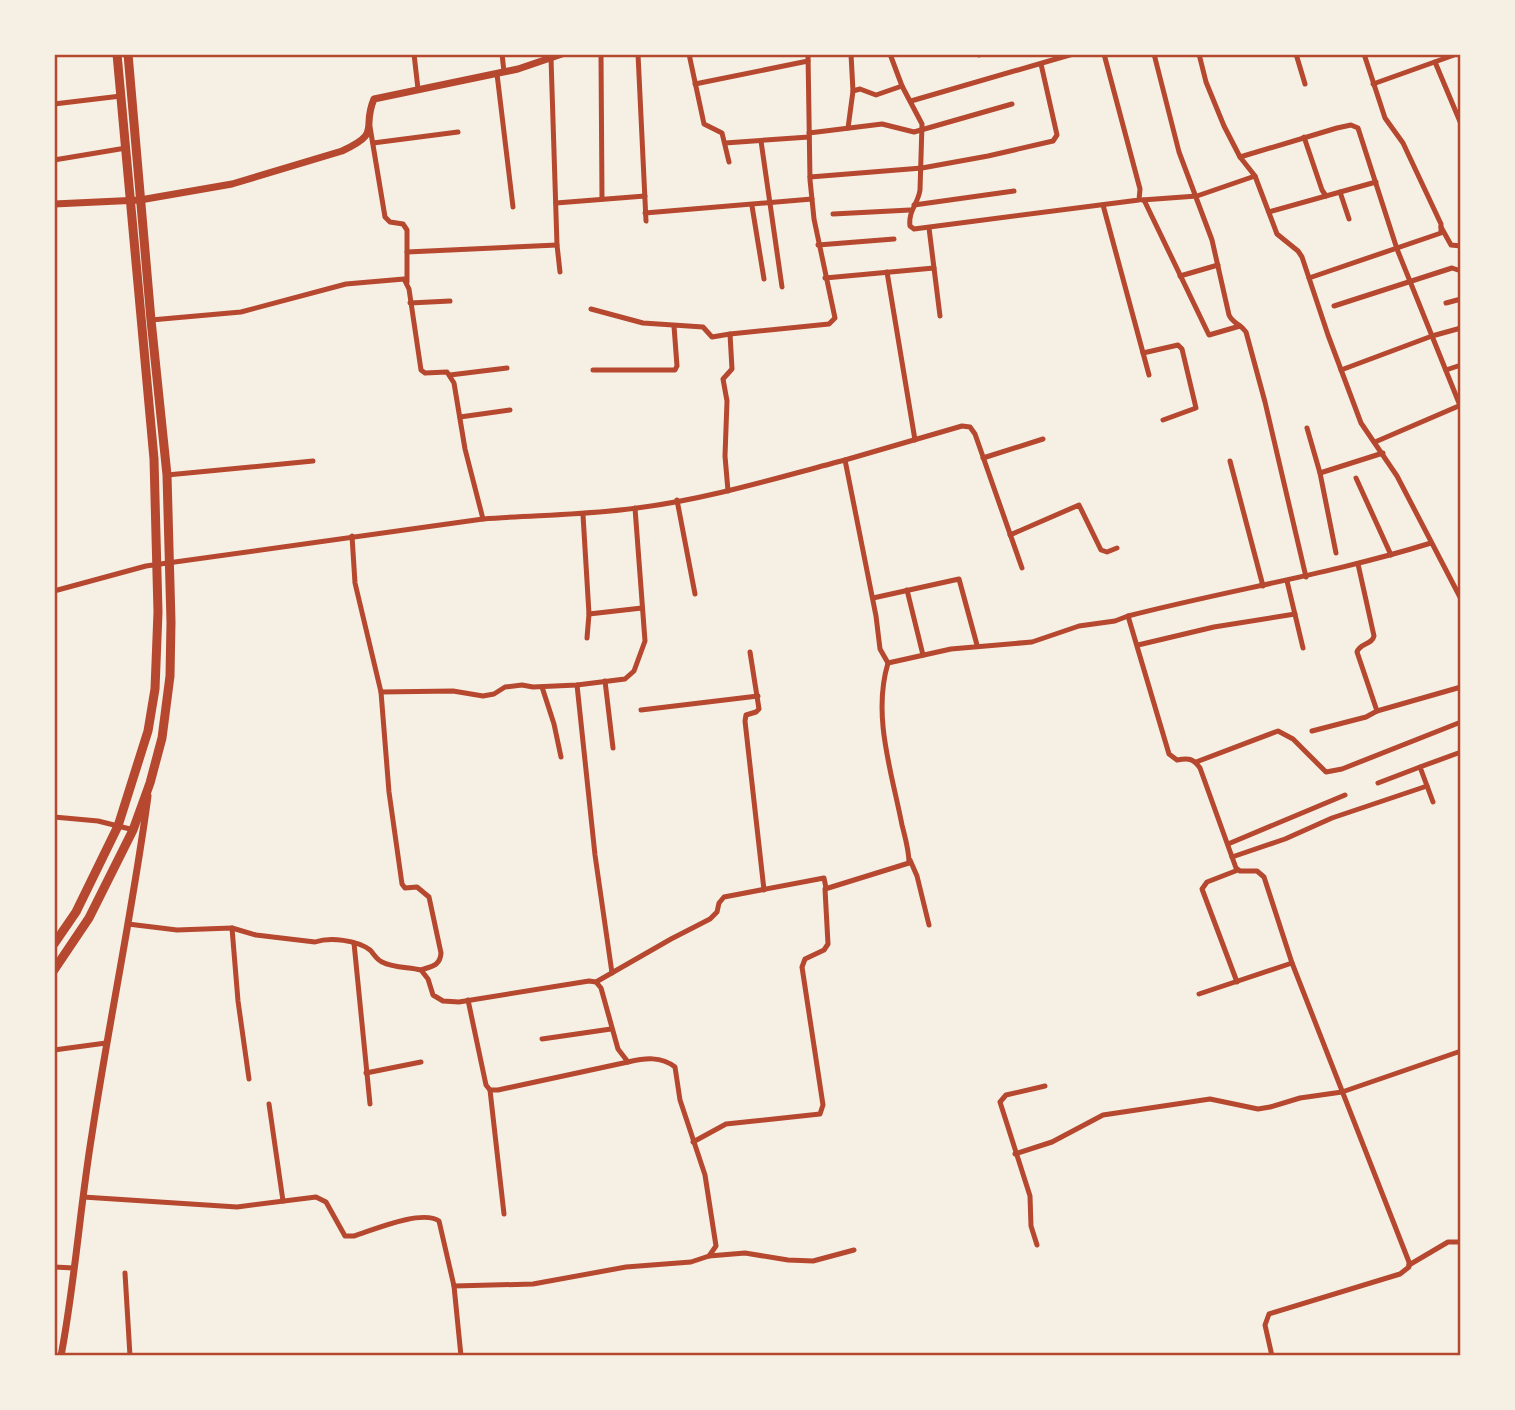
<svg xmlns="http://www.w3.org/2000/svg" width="1515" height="1410" font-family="Quicksand,sans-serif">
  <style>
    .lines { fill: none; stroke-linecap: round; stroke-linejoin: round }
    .minor { stroke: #b5482f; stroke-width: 5 }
    .tertiary { stroke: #b5482f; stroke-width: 7 }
    .trunk { stroke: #b5482f; stroke-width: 9 }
    .neatline { fill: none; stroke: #b5482f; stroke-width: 2.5 }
  </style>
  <rect width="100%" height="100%" fill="#f6efe4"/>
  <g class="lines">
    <g class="minor">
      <path d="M414,54L418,89"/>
      <path d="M502,54L504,72"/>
      <path d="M601,54L602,199"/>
      <path d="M638,54L646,221"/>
      <path d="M689,54L704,124L722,133L729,162"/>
      <path d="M851,54L853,91"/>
      <path d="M890,54L902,86L922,124L920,190C918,204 908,211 910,226L914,229L1139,200L1140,189L1104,54"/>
      <path d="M979,54V55"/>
      <path d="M1154,54L1179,152L1212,240L1229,315C1233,324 1241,324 1246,332L1265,402L1306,577"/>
      <path d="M1199,54L1206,82L1224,126L1240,157L1255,176L1277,234L1298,251L1302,257L1328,335L1361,423L1397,476L1461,599"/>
      <path d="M1296,54L1305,84"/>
      <path d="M551,58L557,245L560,272"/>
      <path d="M1435,62L1461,124"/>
      <path d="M497,74L513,207"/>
      <path d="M695,84L808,61"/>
      <path d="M1373,84L1457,54"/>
      <path d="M911,101L1073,54"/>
      <path d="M54,104L121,96"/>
      <path d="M370,127L385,217L390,222L403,224L407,230V282"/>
      <path d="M848,128L853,91L860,89L876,95L902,86"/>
      <path d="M809,133L882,124L914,132L1012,104"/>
      <path d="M1304,137L1322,190L1326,196"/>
      <path d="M761,141L782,287"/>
      <path d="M373,143L458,132"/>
      <path d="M725,143L809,137"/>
      <path d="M1240,157L1337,128L1351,125L1358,128L1397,249L1461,408"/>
      <path d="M54,160L126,148"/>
      <path d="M810,177L922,168L988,156L1053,141L1057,135L1041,64"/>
      <path d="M1340,192L1349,219"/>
      <path d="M1142,200L1197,196L1255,176"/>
      <path d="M1144,200L1209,335L1240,326"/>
      <path d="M556,203L645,196"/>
      <path d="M914,205L1014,191"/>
      <path d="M1103,205L1149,375"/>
      <path d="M752,206L764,279"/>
      <path d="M1269,212L1376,182"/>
      <path d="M645,213L812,199"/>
      <path d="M833,214L910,210"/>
      <path d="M1441,227L1451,245L1461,246"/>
      <path d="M929,228L940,316"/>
      <path d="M818,245L894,239"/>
      <path d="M407,252L557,245"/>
      <path d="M887,272L915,440"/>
      <path d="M1180,276L1218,265"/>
      <path d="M825,278L934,268"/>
      <path d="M1309,278L1441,233V224L1403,143L1385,118L1364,54"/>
      <path d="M410,303L450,301"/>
      <path d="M1446,303L1461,299"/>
      <path d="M1334,306L1452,268L1461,271"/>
      <path d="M591,309L643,323L703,327L712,337L730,334L732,369L723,379L727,401L725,456L728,491"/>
      <path d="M151,320L241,312L346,284L404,279L409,289L421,370L425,373L447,372L454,383L465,449L483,519C535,515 586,515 637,508C708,499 776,478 845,460L876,616L880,649L888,663C872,716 892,773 902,825C905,837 909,850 909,863L825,889L828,944L824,950L805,959L802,967L823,1105L820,1114L726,1124L693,1142"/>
      <path d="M730,334L829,324L835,318L814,219L810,180L808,54"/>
      <path d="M1143,353L1178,345L1182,349L1196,408L1163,420"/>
      <path d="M593,370H675L677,366L674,326"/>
      <path d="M1341,370L1432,336L1461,328"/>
      <path d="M1446,370L1461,365"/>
      <path d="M450,375L507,368"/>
      <path d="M460,417L510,410"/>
      <path d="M1307,428L1320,473L1336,553"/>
      <path d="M1375,442L1461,405"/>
      <path d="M983,458L1043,439"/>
      <path d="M845,460L962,426L970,427L975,434L1022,568"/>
      <path d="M1230,461L1263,586"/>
      <path d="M1320,473L1383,453"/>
      <path d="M167,475L313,461"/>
      <path d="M1356,478L1391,555"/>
      <path d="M677,500L695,594"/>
      <path d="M583,515L589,614L587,638"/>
      <path d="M1010,535L1079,505L1101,550L1107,552L1117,548"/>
      <path d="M352,536L355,583L381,692L389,792L402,884L405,888L417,887L429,897L441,953C440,966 432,966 421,970"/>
      <path d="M1287,581L1303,648"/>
      <path d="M907,590L923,655"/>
      <path d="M54,591L146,566L483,519"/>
      <path d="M873,598L959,579L977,645"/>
      <path d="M589,614L642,608"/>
      <path d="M1128,616C1229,590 1331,574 1431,543"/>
      <path d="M1138,645L1214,627L1295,614"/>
      <path d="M750,652L759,709L756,712L746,715L745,721L764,890"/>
      <path d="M888,663L951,649L1032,642L1079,626L1115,621L1128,616L1169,754L1177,760C1188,758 1193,758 1200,768L1236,868L1240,871H1257L1264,877L1292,963L1409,1262V1267L1400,1274L1269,1314L1265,1325L1272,1356"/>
      <path d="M605,681L613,748"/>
      <path d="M577,685L595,855L612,973"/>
      <path d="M542,687L554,724L561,757"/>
      <path d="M381,692L453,691L483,696L494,694L505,687L522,685L533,687L577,685L625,679L634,671L645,641L635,508"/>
      <path d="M641,710L758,696"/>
      <path d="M1377,711L1461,687"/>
      <path d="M1312,731L1366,717L1377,711L1357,652C1360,643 1372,645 1374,636L1358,564"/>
      <path d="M1196,762L1278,731L1293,739L1326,772L1342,769L1461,722"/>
      <path d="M1378,783L1420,767"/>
      <path d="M1433,802L1420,767L1461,752"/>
      <path d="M54,817L98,821L134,830"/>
      <path d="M1228,844L1345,795"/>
      <path d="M1232,857L1285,839L1332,818L1427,786"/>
      <path d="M910,860L917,876L929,925"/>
      <path d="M232,928L238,1001L249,1079"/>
      <path d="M354,943L370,1104"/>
      <path d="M596,982L671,939L710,919L717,912L719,903L724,897L824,878L826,888"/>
      <path d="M1237,982L1202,889L1207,882L1238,870"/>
      <path d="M1199,994L1292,963"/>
      <path d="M468,1000L486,1085L490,1090H498L628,1062"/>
      <path d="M542,1039L611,1029"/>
      <path d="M54,1050L106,1043"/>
      <path d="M366,1073L421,1062"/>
      <path d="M490,1090L504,1214"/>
      <path d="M269,1104L283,1201"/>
      <path d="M1015,1154L1052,1142L1103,1115L1210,1099L1258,1109L1270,1107L1300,1098L1342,1092L1461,1051"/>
      <path d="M83,1197L237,1207L316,1197L326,1202L345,1236H354C373,1230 422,1209 439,1221L454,1286L533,1284L626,1267L691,1262L709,1256L716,1246L705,1175L680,1100L675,1067C661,1056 645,1058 628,1062L618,1049L601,988L596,982L589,981L459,1002L443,1001L433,995L428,979L421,970C408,967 394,968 382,962C376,959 374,954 370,950C357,940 330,937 315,942L256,935L232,928L177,930L128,924"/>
      <path d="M1037,1245L1031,1226L1030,1196L1000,1102L1006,1095L1045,1086"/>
      <path d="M709,1256L745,1253L788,1260L813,1261L854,1250"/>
      <path d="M1409,1265L1448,1242H1461"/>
      <path d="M54,1267L74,1268"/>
      <path d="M125,1273L130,1356"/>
      <path d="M454,1286L461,1356"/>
    </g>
    <g class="tertiary">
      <path d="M54,204L140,200L232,184L342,151C383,132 361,129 374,99L518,69L562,54"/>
      <path d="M61,1356C75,1282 80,1207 92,1134C109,1021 133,909 148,796"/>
    </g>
    <g class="trunk">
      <path d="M54,944L76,912L118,826L148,731L155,689L158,612L154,459L117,54"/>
      <path d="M54,970L89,918L133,830L150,783L162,738L170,676L171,622L167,475L151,320L128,54"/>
    </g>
  </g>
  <rect width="1515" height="1410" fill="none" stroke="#f6efe4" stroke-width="112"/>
  <rect x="56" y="56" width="1403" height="1298" class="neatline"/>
</svg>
